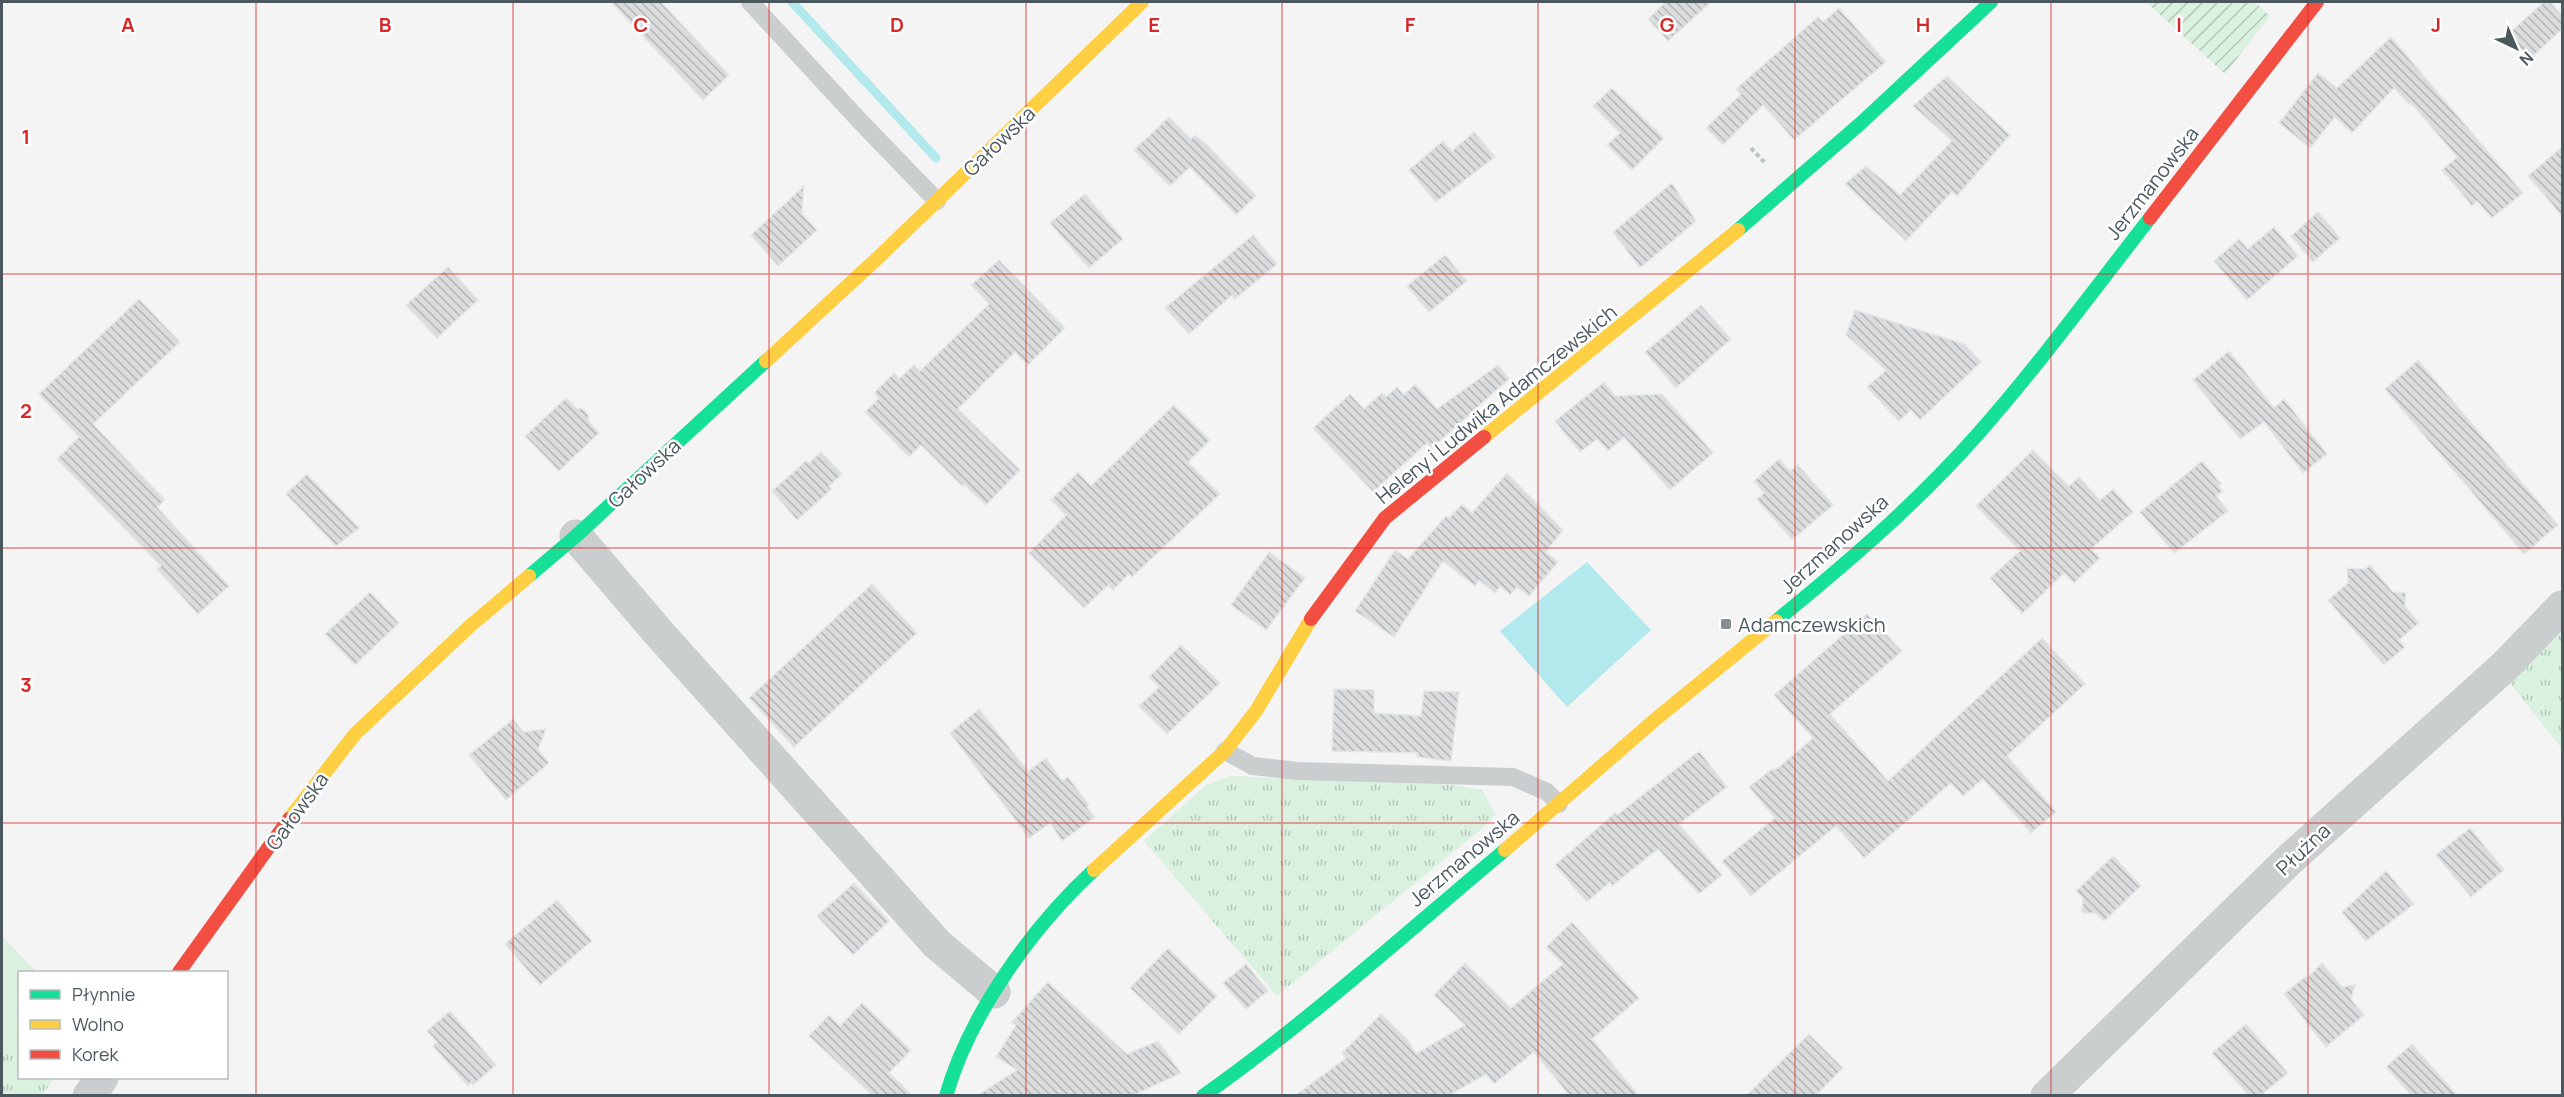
<svg xmlns="http://www.w3.org/2000/svg" width="2564" height="1097" font-family="Manrope,sans-serif">
  <style>
    .grass { fill: url(#grass-tufts) }
    .garden { fill: url(#garden-furrows) }
    .pitch { fill: #daf1e0 }
    .water { fill: #b2e9ec }
    .lines { fill: none; stroke-linecap: round; stroke-linejoin: round }
    .stream { stroke: #b2e9ec; stroke-width: 9 }
    .building { fill: url(#building-back-hatch); stroke: #e5e6e6; stroke-width: 1.5 }
    .path { stroke: #bbc6c1; stroke-width: 4; stroke-dasharray: 4.5 3; stroke-linecap: butt }
    .lane { stroke: #cbcecf; stroke-width: 18 }
    .street { stroke: #cbcecf; stroke-width: 33 }
    .fast { stroke: #16e098; stroke-width: 14 }
    .slow { stroke: #ffcf43; stroke-width: 14 }
    .jam { stroke: #f24e42; stroke-width: 14 }
    .grid { fill: none; stroke: #d62828; stroke-width: 1.5; stroke-opacity: 0.55 }
    .poi-dot { fill: #868f93; stroke: #fff; stroke-width: 2 }
    .labels { text-anchor: middle; dominant-baseline: central; stroke-width: 5; stroke-linejoin: round; paint-order: stroke }
    .street-label { font-size: 20px; fill: #4b595f; stroke: #fff }
    .poi-label { font-size: 20px; fill: #4b595f; stroke: #fff; text-anchor: start }
    .grid-label { font-size: 20px; text-anchor: middle; font-weight: bold; fill: #d62828; stroke: #fff; stroke-width: 5; stroke-linejoin: round; paint-order: stroke }
  </style>
  <defs>
    <pattern id="grass-tufts" width="24" height="20" patternUnits="userSpaceOnUse" patternTransform="scale(1.5)"><rect width="24" height="20" fill="#daf1e0"/><path d="M3 7l-1-3M5 7V3M7 7l1-3M15 17l-1-3M17 17v-4M19 17l1-3" fill="none" stroke="#b3c6b9"/></pattern>
    <pattern id="garden-furrows" width="10" height="10" patternUnits="userSpaceOnUse" patternTransform="scale(1.5)"><rect width="10" height="10" fill="#daf1e0"/><path d="M-1 1l2-2M0 10L10 0M9 11l2-2" fill="none" stroke="#b3c6b9"/></pattern>
    <pattern id="building-back-hatch" width="6" height="6" patternUnits="userSpaceOnUse" patternTransform="scale(1.5)"><rect width="6" height="6" fill="#dbdcdd"/><path d="M-1 5l2 2M0 0l6 6M5-1l2 2" fill="none" stroke="#b4b5b6"/></pattern>
  </defs>
  <rect width="100%" height="100%" fill="#f4f4f4"/>
  <g class="grass">
    <path d="M2562,632V749L2510,683Z"/>
    <path d="M1231,776L1456,785L1482,790L1495,814L1484,827L1277,996L1144,841L1206,785Z"/>
    <path d="M2,936L36,972H20V1078H55L42,1095H2Z"/>
  </g>
  <path class="garden" d="M2146,2H2255L2270,16L2225,74Z"/>
  <path class="pitch" d="M2,936L36,972H20L19,1025L2,1042Z"/>
  <path class="water" d="M1587,562L1651,630L1567,707L1500,631Z"/>
  <g class="lines">
    <path class="stream" d="M792,2L936,158"/>
  </g>
  <g class="building">
    <path d="M611,2H661L729,75L703,100Z"/>
    <path d="M1666,2H1711L1668,41L1648,19Z"/>
    <path d="M2544,2H2550L2562,15V29L2530,59L2507,35Z"/>
    <path d="M1839,8L1886,62L1794,140L1763,105L1723,145L1706,128L1741,94L1736,89L1818,17L1823,22Z"/>
    <path d="M2391,37L2523,193L2492,218L2477,201L2472,206L2442,170L2457,157L2411,103L2410,105L2394,88L2352,133L2335,117L2310,148L2279,123L2318,73L2337,88Z"/>
    <path d="M1947,76L2010,135L1957,196L1952,192L1906,241L1845,184L1866,166L1900,195L1952,141L1913,106Z"/>
    <path d="M1612,88L1664,138L1632,170L1607,145L1620,133L1593,106Z"/>
    <path d="M1169,117L1191,139L1195,135L1208,146L1256,196L1236,215L1190,167L1170,186L1134,150Z"/>
    <path d="M1474,132L1495,157L1436,202L1409,170L1443,141L1452,151Z"/>
    <path d="M2562,147V216L2528,176Z"/>
    <path d="M1672,183L1696,221L1640,268L1613,232Z"/>
    <path d="M804,186L802,214L817,230L778,266L751,235Z"/>
    <path d="M1085,194L1123,239L1089,268L1050,223Z"/>
    <path d="M2318,212L2340,238L2313,262L2291,236Z"/>
    <path d="M2274,227L2298,256L2247,300L2214,261L2239,239L2248,249Z"/>
    <path d="M1253,235L1277,264L1235,299L1232,295L1189,334L1165,308Z"/>
    <path d="M1445,255L1467,281L1429,312L1407,286Z"/>
    <path d="M999,260L1065,328L1028,365L1015,352L958,409L1020,470L986,505L964,485L962,486L921,445L909,457L865,412L879,398L874,393L894,373L899,379L914,365L920,371L989,304L971,285Z"/>
    <path d="M448,267L478,300L437,338L406,305Z"/>
    <path d="M139,299L180,342L93,424L165,500L157,507L229,586L198,614L157,569L161,566L57,459L79,437L39,394Z"/>
    <path d="M1701,305L1731,339L1676,388L1645,352Z"/>
    <path d="M1855,310L1964,344L1981,362L1920,420L1911,410L1899,421L1867,387L1886,370L1846,335Z"/>
    <path d="M2229,351L2274,408L2284,399L2327,454L2303,473L2264,422L2240,439L2193,380Z"/>
    <path d="M2418,360L2558,525L2524,554L2385,389Z"/>
    <path d="M1498,365L1509,379L1432,448L1427,443L1373,492L1313,428L1350,394L1364,409L1382,393L1386,397L1397,387L1404,395L1415,384L1437,409Z"/>
    <path d="M1604,382L1615,396L1662,394L1713,453L1670,490L1624,437L1608,451L1597,439L1580,452L1555,421Z"/>
    <path d="M566,398L576,408L583,409L588,415L589,422L599,433L559,471L525,436Z"/>
    <path d="M1174,405L1210,440L1188,462L1220,494L1132,577L1129,574L1113,590L1108,585L1084,608L1029,553L1066,515L1051,500L1078,472L1091,486Z"/>
    <path d="M2033,450L2069,486L2079,477L2100,500L2113,489L2133,512L2091,549L2100,558L2074,583L2064,573L2022,614L1990,578L2020,551L1976,506Z"/>
    <path d="M821,452L842,474L829,486L832,489L797,520L772,491L806,461L809,463Z"/>
    <path d="M1779,459L1790,471L1798,465L1833,505L1792,540L1757,499L1764,493L1754,481Z"/>
    <path d="M2202,461L2221,484L2219,486L2223,491L2216,496L2228,511L2174,553L2140,512Z"/>
    <path d="M1507,473L1563,530L1546,552L1558,562L1529,596L1517,587L1510,595L1500,586L1495,593L1479,580L1475,586L1443,561L1394,637L1355,611L1395,550L1408,559L1446,516L1449,518L1462,504L1472,513Z"/>
    <path d="M307,474L359,528L336,546L286,494Z"/>
    <path d="M1269,552L1305,578L1266,630L1231,605Z"/>
    <path d="M2370,565L2393,592L2406,593L2405,606L2419,623L2399,640L2405,647L2384,665L2328,600L2348,583L2347,568L2365,569Z"/>
    <path d="M872,584L917,633L794,747L749,698Z"/>
    <path d="M370,592L399,623L355,665L325,634Z"/>
    <path d="M1867,614L1902,651L1830,714L1888,781L2042,638L2085,684L2007,756L2056,812L2031,833L1983,779L1963,796L1951,783L1864,858L1836,826L1751,896L1722,861L1775,818L1749,787L1771,770L1778,768L1813,738L1774,695Z"/>
    <path d="M1181,645L1220,683L1167,734L1139,706L1159,687L1149,677Z"/>
    <path d="M1334,689L1374,690V713L1421,716L1424,691L1459,692L1451,761L1417,757L1418,753L1332,751Z"/>
    <path d="M979,709L1028,771L1046,758L1062,781L1068,777L1089,805L1087,807L1095,817L1062,841L1050,823L1029,838L950,733Z"/>
    <path d="M513,719L524,732L546,729L538,750L549,763L506,800L469,755Z"/>
    <path d="M1699,751L1727,787L1679,824L1722,875L1699,894L1658,849L1612,886L1610,882L1587,902L1555,865L1615,813L1617,815Z"/>
    <path d="M2470,828L2504,870L2471,897L2436,855Z"/>
    <path d="M2113,856L2141,886L2104,921L2096,913H2082L2083,898L2076,891Z"/>
    <path d="M2386,871L2414,904L2366,941L2342,912Z"/>
    <path d="M854,883L889,921L853,955L817,916Z"/>
    <path d="M557,900L592,941L540,985L505,944Z"/>
    <path d="M1572,922L1639,998L1592,1039L1638,1095H1569L1534,1052L1494,1084L1486,1074L1450,1095H1296L1346,1058L1342,1053L1381,1014L1408,1040L1416,1054L1465,1025L1434,995L1465,963L1511,1008L1563,964L1546,947Z"/>
    <path d="M1168,948L1217,996L1179,1034L1130,988Z"/>
    <path d="M2322,963L2342,987L2355,985L2351,999L2364,1015L2326,1047L2284,994L2305,977L2306,979Z"/>
    <path d="M1246,964L1268,991L1246,1009L1223,983Z"/>
    <path d="M1048,982L1127,1054L1158,1041L1181,1073L1134,1095H978L1017,1070L996,1057L1016,1025L1012,1022Z"/>
    <path d="M862,1003L911,1050L889,1073L912,1095H872L809,1036L829,1015L840,1026Z"/>
    <path d="M450,1011L496,1065L473,1085L471,1082L468,1086L433,1046L437,1042L427,1031Z"/>
    <path d="M2246,1024L2288,1073L2261,1095H2248L2212,1053Z"/>
    <path d="M1809,1034L1843,1068L1816,1095H1747Z"/>
    <path d="M2412,1044L2433,1068L2457,1095H2411L2386,1067Z"/>
  </g>
  <g class="lines">
    <path class="path" d="M1751,148L1766,164"/>
    <g class="lane">
      <path d="M750,2L858,119L937,201"/>
      <path d="M1225,751L1253,766L1297,771L1513,777L1547,792L1559,804"/>
    </g>
    <g class="street">
      <path d="M576,536L658,632L937,944L994,992"/>
      <path d="M89,1096L102,1078"/>
      <path d="M2047,1096L2289,860L2505,666L2562,607"/>
    </g>
    <g class="fast">
      <path d="M1738,230L1861,123L1991,2"/>
      <path d="M529,576L576,536L766,361"/>
      <path d="M1776,621C1847,563 1916,504 1977,435C2038,366 2093,291 2150,218"/>
      <path d="M946,1096C969,1015 1032,927 1094,870"/>
      <path d="M1203,1096C1309,1021 1406,933 1505,850"/>
    </g>
    <g class="slow">
      <path d="M766,361L883,253L1142,2"/>
      <path d="M1484,437L1738,230"/>
      <path d="M289,819L355,734L470,626L529,576"/>
      <path d="M1505,850L1657,718L1776,621"/>
      <path d="M1094,870L1225,751L1256,711L1311,619"/>
    </g>
    <g class="jam">
      <path d="M2150,218L2317,2"/>
      <path d="M1311,619L1385,518L1484,437"/>
      <path d="M179,972L289,819"/>
    </g>
  </g>
  <path class="grid" d="M256,2V1096M513,2V1096M769,2V1096M1026,2V1096M1282,2V1096M1538,2V1096M1795,2V1096M2051,2V1096M2308,2V1096M2,274H2562M2,548H2562M2,823H2562"/>
  <rect class="poi-dot" x="1720" y="618" width="12" height="12" rx="3"/>
  <g class="labels">
    <g class="street-label">
      <text transform="translate(999 141) rotate(-44)">Gałowska</text>
      <text transform="translate(2152 183) rotate(-52)">Jerzmanowska</text>
      <text transform="translate(1496 404) rotate(-39)">Heleny i Ludwika Adamczewskich</text>
      <text transform="translate(644 473) rotate(-43)">Gałowska</text>
      <text transform="translate(1834 544) rotate(-42)">Jerzmanowska</text>
      <text transform="translate(297 811) rotate(-54)">Gałowska</text>
      <text transform="translate(2303 849) rotate(-43)">Płużna</text>
      <text transform="translate(1464 858) rotate(-40)">Jerzmanowska</text>
    </g>
    <g class="poi-label">
      <text x="1738" y="624">Adamczewskich</text>
    </g>
  </g>
  <g class="grid-label">
    <text x="128" y="32">A</text>
    <text x="385" y="32">B</text>
    <text x="641" y="32">C</text>
    <text x="897" y="32">D</text>
    <text x="1154" y="32">E</text>
    <text x="1410" y="32">F</text>
    <text x="1667" y="32">G</text>
    <text x="1923" y="32">H</text>
    <text x="2179" y="32">I</text>
    <text x="2436" y="32">J</text>
    <text x="26" y="144">1</text>
    <text x="26" y="418">2</text>
    <text x="26" y="692">3</text>
  </g>
  <rect width="2564" height="1097" fill="none" stroke="#4b595f" stroke-width="6"/>
  <rect x="18" y="971" width="210" height="108" fill="#ffffff" stroke="#b7bdbf" stroke-width="1.5"/>
  <rect x="30" y="990" width="30" height="9" fill="#16e098" stroke="#b7bdbf" stroke-width="1.5"/>
  <text x="72" y="1001" font-size="18" fill="#4b595f">Płynnie</text>
  <rect x="30" y="1020" width="30" height="9" fill="#ffcf43" stroke="#b7bdbf" stroke-width="1.5"/>
  <text x="72" y="1031" font-size="18" fill="#4b595f">Wolno</text>
  <rect x="30" y="1050" width="30" height="9" fill="#f24e42" stroke="#b7bdbf" stroke-width="1.5"/>
  <text x="72" y="1061" font-size="18" fill="#4b595f">Korek</text>
  <g transform="translate(2516 48) rotate(136)" stroke="#ffffff" stroke-width="4.5" paint-order="stroke">
  <path d="M0-4.5L10 22L0 15L-10 22Z" fill="#4b595f"/>
  <text y="-9" font-size="16" font-weight="bold" text-anchor="middle" fill="#4b595f">N</text>
  </g>
</svg>
